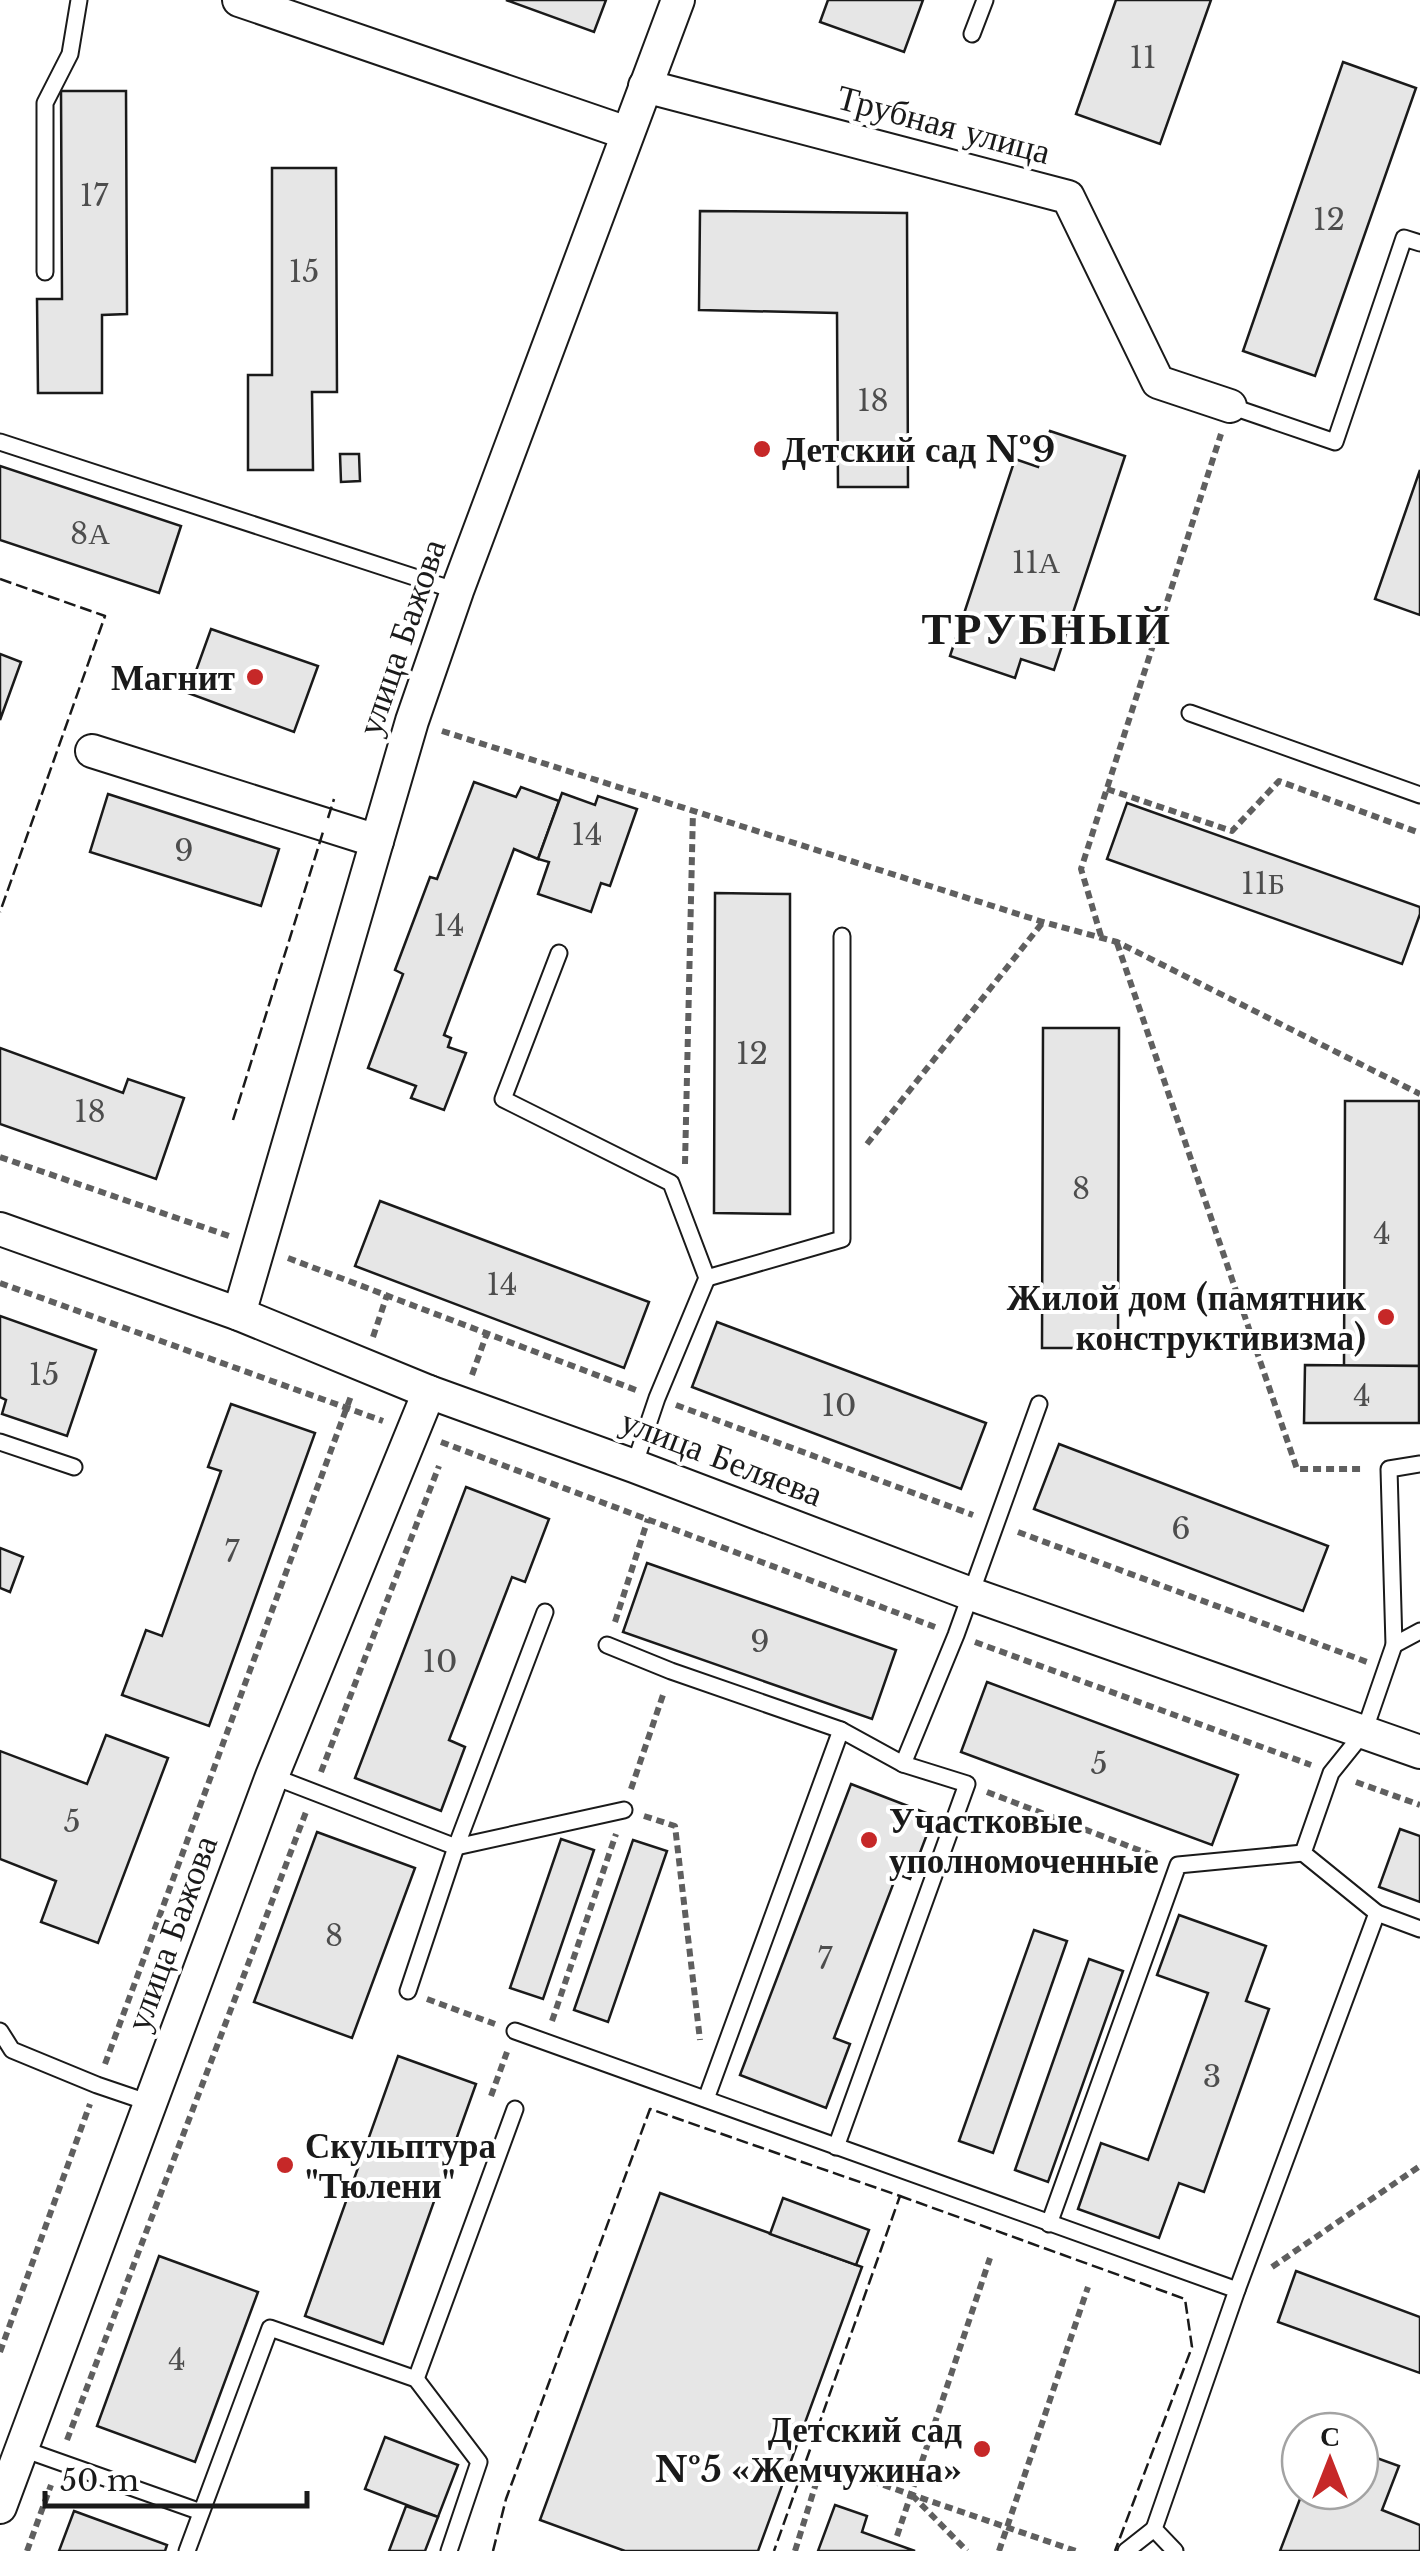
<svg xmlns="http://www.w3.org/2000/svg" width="1420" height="2551" font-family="'Libre Baskerville',serif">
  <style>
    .building { fill: #e6e6e6; stroke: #1a1a1a; stroke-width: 2.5 }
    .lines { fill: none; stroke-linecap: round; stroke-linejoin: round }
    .service-casing { stroke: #1a1a1a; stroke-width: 19 }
    .minor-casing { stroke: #1a1a1a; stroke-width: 36 }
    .path { stroke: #5f5f5f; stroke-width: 6; stroke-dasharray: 8 5; stroke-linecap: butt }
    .service { stroke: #fff; stroke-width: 15 }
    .minor { stroke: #fff; stroke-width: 32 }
    .fence { stroke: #1a1a1a; stroke-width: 2.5; stroke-dasharray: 12 5; stroke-linecap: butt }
    .poi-dot { fill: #c62828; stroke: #fff; stroke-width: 4 }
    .labels { text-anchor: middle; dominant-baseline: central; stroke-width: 8; stroke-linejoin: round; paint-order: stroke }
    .number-label { font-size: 30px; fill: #4d4d4d }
    .street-label { font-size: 35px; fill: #1a1a1a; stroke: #fff }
    .poi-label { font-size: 35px; font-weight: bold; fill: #1a1a1a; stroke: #fff; text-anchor: start }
    .district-label { font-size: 45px; font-weight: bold; letter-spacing: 2.5px; fill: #1a1a1a; stroke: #fff }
  </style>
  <rect width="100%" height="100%" fill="#fff"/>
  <g class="building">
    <path d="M506,0H606L594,32Z"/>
    <path d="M828,0H923L904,52L820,22Z"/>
    <path d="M1116,0H1211L1160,144L1076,114Z"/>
    <path d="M1343,62L1416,88L1315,376L1243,351Z"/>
    <path d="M61,91H126L127,314L102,315V393H38L37,299H62Z"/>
    <path d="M272,168H336L337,392H312L313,470H248V375H272Z"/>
    <path d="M700,211L907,213L908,487H838L837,313L699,310Z"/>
    <path d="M1050,431L1125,456L1054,670L1021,659L1015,678L950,656L1015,459L1038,467Z"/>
    <path d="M340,454H359L360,481L341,482Z"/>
    <path d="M0,466L181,526L159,593L0,540Z"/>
    <path d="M1420,470V615L1375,599Z"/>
    <path d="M211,629L318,666L294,732L188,693Z"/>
    <path d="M0,654L21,662L0,720Z"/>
    <path d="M474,782L516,797L521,787L559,801L538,859L514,849L444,1035L451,1038L448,1047L466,1053L444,1110L411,1098L416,1086L368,1068L403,974L395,970L430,877L437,879Z"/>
    <path d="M562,793L595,805L598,796L637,809L610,886L601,883L591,912L538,894L549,862L538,859Z"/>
    <path d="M108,794L279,849L261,906L90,852Z"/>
    <path d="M1127,803L1420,907V914L1402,964L1107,859Z"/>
    <path d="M715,893L790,894V1214L714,1213Z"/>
    <path d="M1043,1028H1119L1118,1348H1042Z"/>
    <path d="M0,1048L123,1093L128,1079L184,1098L156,1179L0,1124Z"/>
    <path d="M1345,1101H1419V1366H1344Z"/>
    <path d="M380,1201L649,1302L624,1368L355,1266Z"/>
    <path d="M0,1316L96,1350L67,1436L2,1414L6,1400L0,1397Z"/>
    <path d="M717,1322L986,1423L961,1489L692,1387Z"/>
    <path d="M1305,1365L1419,1366V1423H1304Z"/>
    <path d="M231,1404L315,1433L209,1726L122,1695L146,1630L162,1636L221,1471L208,1467Z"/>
    <path d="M1059,1444L1328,1546L1303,1611L1034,1509Z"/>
    <path d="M466,1487L549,1519L525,1582L512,1577L449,1740L465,1747L441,1811L355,1778Z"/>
    <path d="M0,1548L23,1557L10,1592L0,1588Z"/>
    <path d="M647,1563L896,1650L872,1719L623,1632Z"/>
    <path d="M987,1682L1238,1775L1212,1845L961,1752Z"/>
    <path d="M106,1735L168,1758L98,1943L41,1922L56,1881L0,1859V1751L87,1784Z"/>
    <path d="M851,1784L934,1816L910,1879L897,1874L834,2038L850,2044L826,2108L740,2075Z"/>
    <path d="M1400,1829L1420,1836V1902L1379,1887Z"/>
    <path d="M317,1832L415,1868L352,2038L254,2002Z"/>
    <path d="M561,1839L594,1850L543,1999L510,1988Z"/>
    <path d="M633,1840L667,1851L608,2022L574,2010Z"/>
    <path d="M1179,1915L1266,1946L1246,2001L1269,2009L1204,2192L1179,2183L1159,2238L1078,2209L1101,2143L1148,2160L1208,1993L1157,1975Z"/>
    <path d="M1034,1930L1067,1941L993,2153L959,2141Z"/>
    <path d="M1089,1959L1123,1971L1048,2182L1015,2170Z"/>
    <path d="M398,2056L476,2084L383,2344L305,2316Z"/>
    <path d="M660,2193L862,2267L758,2551H625L540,2520Z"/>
    <path d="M783,2198L869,2230L856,2265L770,2234Z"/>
    <path d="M159,2256L258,2292L195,2462L97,2426Z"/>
    <path d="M1296,2271L1420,2317V2373L1278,2322Z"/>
    <path d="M385,2437L458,2465L438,2517L365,2489Z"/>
    <path d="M1360,2452L1399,2466L1382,2510L1420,2525V2551H1280L1303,2491H1360Z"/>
    <path d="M835,2505L867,2516L862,2532L915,2551H818Z"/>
    <path d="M406,2506L438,2517L425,2551H389Z"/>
    <path d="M74,2511L167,2545L165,2551H59Z"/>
  </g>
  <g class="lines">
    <g class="service-casing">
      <g id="service">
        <path d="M972,34L985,0"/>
        <path d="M45,272V103L70,54L79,0"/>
        <path d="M1230,406L1335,442L1404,238L1420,243"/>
        <path d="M0,442L457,591"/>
        <path d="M1190,713L1420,795"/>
        <path d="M559,953L503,1099L671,1183L707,1278L657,1398L634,1466"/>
        <path d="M707,1278L842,1239V936"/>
        <path d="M0,1442L74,1467"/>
        <path d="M607,1645L671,1671L841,1730"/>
        <path d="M1394,1645L1420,1631"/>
        <path d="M272,1776L456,1847L624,1810"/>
        <path d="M1377,1913L1420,1929"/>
        <path d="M408,1991L456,1847L545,1612"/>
        <path d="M0,2031L12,2050L97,2085L150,2103"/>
        <path d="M515,2031L1237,2290L1154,2529L1175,2551"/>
        <path d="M706,2099L841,1730L903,1764L956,1635L1039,1404"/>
        <path d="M836,2147L967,1784L903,1764"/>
        <path d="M1049,2224L1178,1865L1303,1853"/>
        <path d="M1237,2290L1377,1913L1303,1853L1331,1773L1364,1732L1394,1645L1389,1469L1420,1464"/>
        <path d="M416,2379L515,2109"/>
        <path d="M23,2449L201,2512"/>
        <path d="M187,2551L270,2328L416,2379L479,2462L449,2551"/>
        <path d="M1126,2551L1154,2529"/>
      </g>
    </g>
    <g class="minor-casing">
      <g id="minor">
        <path d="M239,0L627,133"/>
        <path d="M645,86L1068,197L1158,382L1230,406"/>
        <path d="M92,751L377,841"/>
        <path d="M0,1229L239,1314L429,1392L634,1466L971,1594L1420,1752"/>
        <path d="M239,1314L412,721L457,591L678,0"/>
        <path d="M0,2507L272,1776L429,1392"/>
      </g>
    </g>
    <g class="path">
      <path d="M442,731L1043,922L1117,942L1420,1094"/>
      <path d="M1107,789L1232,831L1279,781L1420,833"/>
      <path d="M1101,936L1081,869L1221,434"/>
      <path d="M1117,943L1297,1469H1364"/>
      <path d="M867,1144L1043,922"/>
      <path d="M0,1157L229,1236"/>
      <path d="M685,1164L693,810"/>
      <path d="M288,1258L636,1390"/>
      <path d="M0,1283L383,1421"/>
      <path d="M373,1337L387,1295"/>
      <path d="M472,1375L487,1333"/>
      <path d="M676,1405L973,1515"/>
      <path d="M441,1442L935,1627"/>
      <path d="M1018,1532L1367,1662"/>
      <path d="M615,1622L648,1519"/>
      <path d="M975,1642L1311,1765"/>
      <path d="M321,1772L439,1466"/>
      <path d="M1356,1782L1420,1805"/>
      <path d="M631,1789L664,1692"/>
      <path d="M987,1792L1157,1857"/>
      <path d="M644,1816L675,1826L700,2040"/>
      <path d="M427,1999L495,2024"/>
      <path d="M552,2021L616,1834"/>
      <path d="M105,2064L351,1396"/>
      <path d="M491,2096L507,2052"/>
      <path d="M1272,2267L1420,2166"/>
      <path d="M0,2352L90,2104"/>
      <path d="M67,2440L306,1812"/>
      <path d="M912,2495L967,2551"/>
      <path d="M897,2536L990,2258"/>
      <path d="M27,2551L51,2485"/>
      <path d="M795,2551L822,2464L1076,2551"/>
      <path d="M999,2551L1088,2287"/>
    </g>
    <use href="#service" class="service"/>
    <use href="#minor" class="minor"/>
    <g class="fence">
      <path d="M0,579L105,616L0,912"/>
      <path d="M328,818L334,799"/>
      <path d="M233,1120L323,832"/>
      <path d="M900,2196L1185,2299L1192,2347L1115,2551"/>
      <path d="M493,2551L506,2499L650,2109L900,2196L774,2551"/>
    </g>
  </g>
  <g class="poi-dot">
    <circle cx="762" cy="449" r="10"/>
    <circle cx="255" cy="677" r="10"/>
    <circle cx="1386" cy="1317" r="10"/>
    <circle cx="869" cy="1840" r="10"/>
    <circle cx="285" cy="2165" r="10"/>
    <circle cx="982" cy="2449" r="10"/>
  </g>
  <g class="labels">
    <g class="number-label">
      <text x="1143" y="57">11</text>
      <text x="94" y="195">17</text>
      <text x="1329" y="219">12</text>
      <text x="304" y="271">15</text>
      <text x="873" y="400">18</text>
      <text x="90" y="533">8А</text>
      <text x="1036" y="562">11А</text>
      <text x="587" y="834">14</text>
      <text x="184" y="850">9</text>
      <text x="1263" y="883">11Б</text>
      <text x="449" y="925">14</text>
      <text x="752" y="1053">12</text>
      <text x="90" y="1111">18</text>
      <text x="1081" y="1188">8</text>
      <text x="1382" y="1233">4</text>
      <text x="502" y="1284">14</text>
      <text x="44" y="1374">15</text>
      <text x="1362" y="1395">4</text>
      <text x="839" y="1405">10</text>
      <text x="1181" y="1528">6</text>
      <text x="232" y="1551">7</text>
      <text x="760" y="1641">9</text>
      <text x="440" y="1661">10</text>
      <text x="1099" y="1763">5</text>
      <text x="72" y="1821">5</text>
      <text x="334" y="1935">8</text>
      <text x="825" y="1958">7</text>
      <text x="1212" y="2076">3</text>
      <text x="177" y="2359">4</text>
    </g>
    <g class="street-label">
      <text transform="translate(944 124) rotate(15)">Трубная улица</text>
      <text transform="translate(401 637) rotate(-71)">улица Бажова</text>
      <text transform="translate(722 1457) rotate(21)">улица Беляева</text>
      <text transform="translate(171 1933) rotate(-70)">улица Бажова</text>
    </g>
    <g class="poi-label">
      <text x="782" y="449">Детский сад №9</text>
      <text x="235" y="677" text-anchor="end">Магнит</text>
      <text x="1366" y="1297" text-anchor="end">Жилой дом (памятник<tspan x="1366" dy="40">конструктивизма)</tspan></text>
      <text x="889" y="1820">Участковые<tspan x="889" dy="40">уполномоченные</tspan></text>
      <text x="305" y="2145">Скульптура<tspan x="305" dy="40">"Тюлени"</tspan></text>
      <text x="962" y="2429" text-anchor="end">Детский сад<tspan x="962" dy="40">№5 «Жемчужина»</tspan></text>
    </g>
    <g class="district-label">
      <text x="1047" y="628">ТРУБНЫЙ</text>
    </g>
  </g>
  <g transform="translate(1330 2461)"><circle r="48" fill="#ffffff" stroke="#a3a3a3" stroke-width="2.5"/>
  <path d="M0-8L18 38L0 25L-18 38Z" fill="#c62828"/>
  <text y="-15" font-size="28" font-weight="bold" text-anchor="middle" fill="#1a1a1a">С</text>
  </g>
  <path d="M45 2491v15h262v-15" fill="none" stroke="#1a1a1a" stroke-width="5"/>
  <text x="60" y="2491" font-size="30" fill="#1a1a1a" stroke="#ffffff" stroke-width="8" paint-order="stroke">50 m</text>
</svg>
